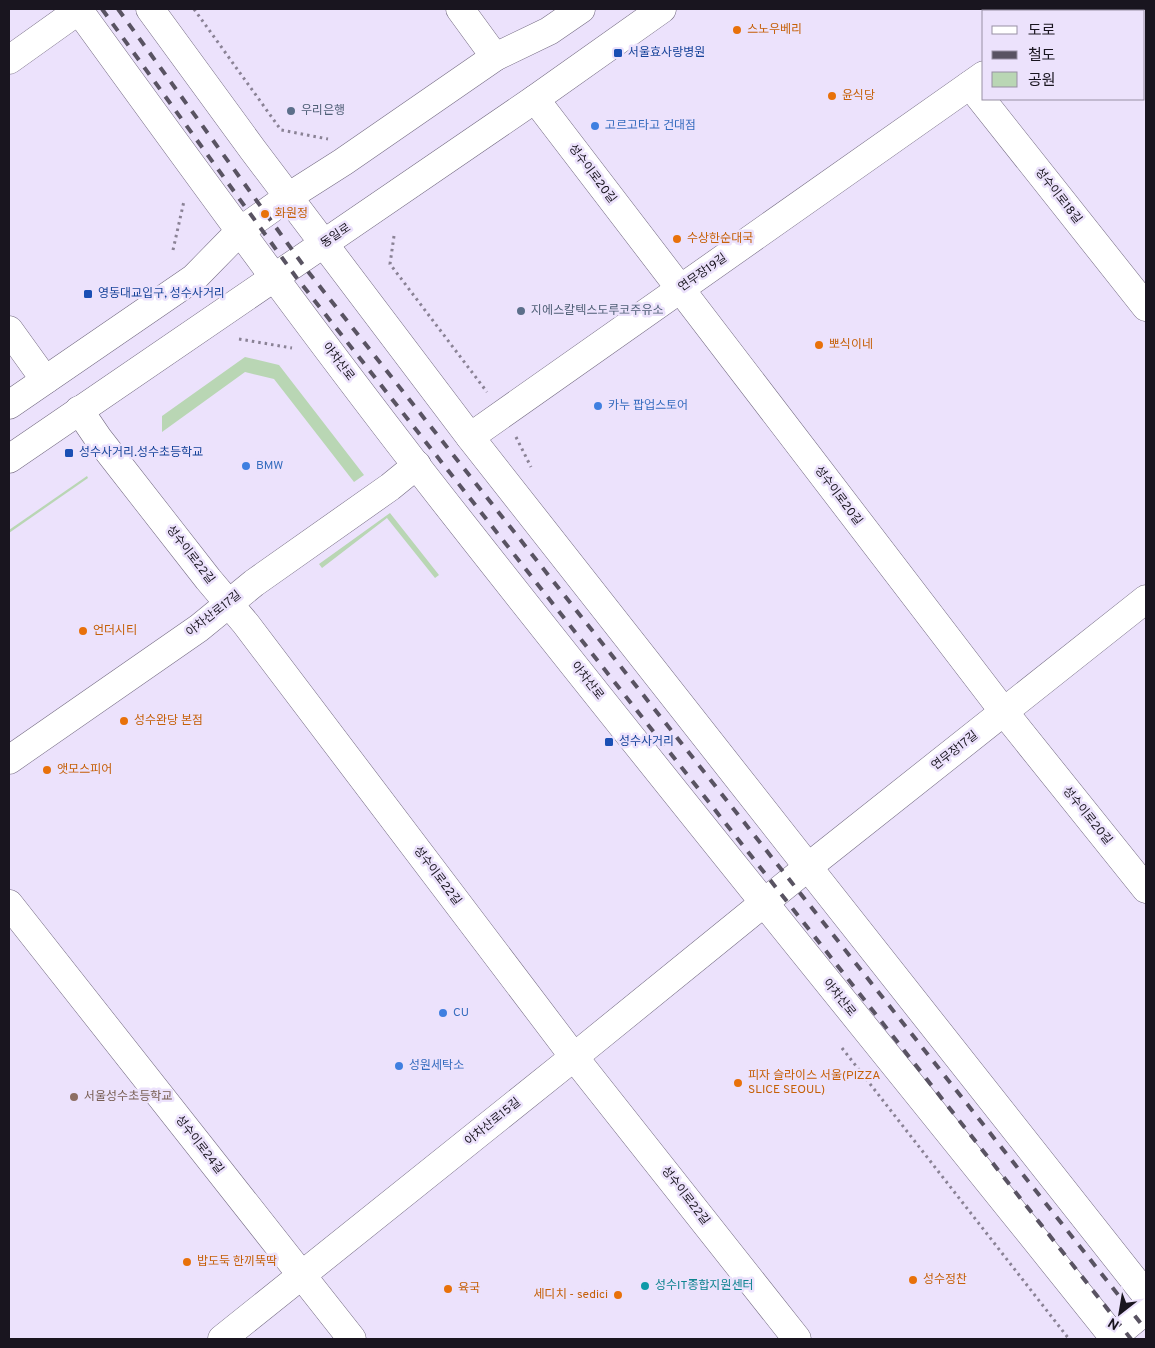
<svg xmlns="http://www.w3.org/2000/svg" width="1155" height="1348" font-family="Overpass,'Noto Sans KR',sans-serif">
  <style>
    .green { fill: #b9d6b4 }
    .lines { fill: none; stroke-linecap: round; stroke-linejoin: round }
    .minor-casing { stroke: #746b82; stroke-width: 29 }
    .major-casing { stroke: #746b82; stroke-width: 29 }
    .path { stroke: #8a8295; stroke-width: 3; stroke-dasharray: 2.5 4; stroke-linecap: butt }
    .minor { stroke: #fff; stroke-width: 28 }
    .major { stroke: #fff; stroke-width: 28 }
    .rail { stroke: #595362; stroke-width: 4; stroke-dasharray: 9 9; stroke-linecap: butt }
    .food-dot { fill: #e8710a; stroke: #ece2fc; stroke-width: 2 }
    .transit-dot { fill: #1a4fb4; stroke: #ece2fc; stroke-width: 2 }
    .service-dot { fill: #5c6f8a; stroke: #ece2fc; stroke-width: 2 }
    .shop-dot { fill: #3f7fe0; stroke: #ece2fc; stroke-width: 2 }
    .education-dot { fill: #8d6e63; stroke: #ece2fc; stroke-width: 2 }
    .culture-dot { fill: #0f9aa8; stroke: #ece2fc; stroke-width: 2 }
    .labels { text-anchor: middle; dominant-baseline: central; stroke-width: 5; stroke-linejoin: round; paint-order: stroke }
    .food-label { font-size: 12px; fill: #c56008; stroke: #ece2fc; text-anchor: start }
    .transit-label { font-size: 12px; fill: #164399; stroke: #ece2fc; text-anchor: start }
    .service-label { font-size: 12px; fill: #4e5e75; stroke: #ece2fc; text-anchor: start }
    .shop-label { font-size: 12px; fill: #366cbe; stroke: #ece2fc; text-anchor: start }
    .street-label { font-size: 12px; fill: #19151f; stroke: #ece2fc }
    .education-label { font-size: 12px; fill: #785e54; stroke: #ece2fc; text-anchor: start }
    .culture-label { font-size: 12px; fill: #0d838f; stroke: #ece2fc; text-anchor: start }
  </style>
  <rect width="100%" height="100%" fill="#ece2fc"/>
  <g class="green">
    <path d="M245,357L279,365L364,475L354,482L274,379L245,372L162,432V416Z"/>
    <path d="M87,476L88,478L9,533V530Z"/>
    <path d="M390,513L439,575L435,578L387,518L322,568L319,564Z"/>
  </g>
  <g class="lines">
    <g class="minor-casing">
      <g id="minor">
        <path d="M460,9L495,57"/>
        <path d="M1074,11L1077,9"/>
        <path d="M9,60L79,10"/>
        <path d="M970,85L1146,307"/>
        <path d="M535,99L1004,712L1146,889"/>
        <path d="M9,330L45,380"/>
        <path d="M79,410L98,438L208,579L246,624L574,1057L797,1339"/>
        <path d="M470,437L984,75"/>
        <path d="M9,760L199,628L254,583L390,487L417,465"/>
        <path d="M9,904L352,1339"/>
        <path d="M222,1339L574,1057L808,867L1146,599"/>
        <path d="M1111,1339L1146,1310"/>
      </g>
    </g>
    <g class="major-casing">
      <g id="major">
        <path d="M78,9C189,162 300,315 416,465C645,759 882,1047 1115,1339"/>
        <path d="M150,9L253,150L470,437L808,867L1146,1295"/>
        <path d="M9,405L194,278L240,231L288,197L343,162L495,57L549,31L581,9"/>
        <path d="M9,459L535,99L662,9"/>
      </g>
    </g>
    <g class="path">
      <path d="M194,9L281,130L328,139"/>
      <path d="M394,236L390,264L487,392"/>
      <path d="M173,250L184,201"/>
      <path d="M239,339L292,348"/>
      <path d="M516,437L531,467"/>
      <path d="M842,1048L1069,1339"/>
    </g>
    <use href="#minor" class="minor"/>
    <use href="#major" class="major"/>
    <g class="rail">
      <path d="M102,9L296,277L1131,1339"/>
      <path d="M118,9L306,269L1146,1330"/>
    </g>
  </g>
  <g class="food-dot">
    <circle cx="737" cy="30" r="5"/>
    <circle cx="832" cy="96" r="5"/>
    <circle cx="265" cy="214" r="5"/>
    <circle cx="677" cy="239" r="5"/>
    <circle cx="819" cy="345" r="5"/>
    <circle cx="83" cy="631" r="5"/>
    <circle cx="124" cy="721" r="5"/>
    <circle cx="47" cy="770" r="5"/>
    <circle cx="738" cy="1083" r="5"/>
    <circle cx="187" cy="1262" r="5"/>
    <circle cx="913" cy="1280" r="5"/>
    <circle cx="448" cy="1289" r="5"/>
    <circle cx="618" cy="1295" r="5"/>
  </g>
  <g class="transit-dot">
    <rect x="613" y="48" width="10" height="10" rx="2.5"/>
    <rect x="83" y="289" width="10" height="10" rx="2.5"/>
    <rect x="64" y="448" width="10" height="10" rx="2.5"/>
    <rect x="604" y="737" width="10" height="10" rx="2.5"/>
  </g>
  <g class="service-dot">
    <circle cx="291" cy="111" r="5"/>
    <circle cx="521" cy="311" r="5"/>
  </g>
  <g class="shop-dot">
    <circle cx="595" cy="126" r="5"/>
    <circle cx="598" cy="406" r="5"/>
    <circle cx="246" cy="466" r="5"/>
    <circle cx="443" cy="1013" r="5"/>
    <circle cx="399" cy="1066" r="5"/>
  </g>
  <circle class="education-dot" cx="74" cy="1097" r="5"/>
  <circle class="culture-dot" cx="645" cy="1286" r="5"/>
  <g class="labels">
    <g class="food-label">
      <text x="747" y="30">스노우베리</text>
      <text x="842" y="96">윤식당</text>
      <text x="275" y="214">화원정</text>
      <text x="687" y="239">수상한순대국</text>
      <text x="829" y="345">뽀식이네</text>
      <text x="93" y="631">언더시티</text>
      <text x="134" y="721">성수완당 본점</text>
      <text x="57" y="770">앳모스피어</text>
      <text x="748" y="1076">피자 슬라이스 서울(PIZZA<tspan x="748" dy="14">SLICE SEOUL)</tspan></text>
      <text x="197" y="1262">밥도둑 한끼뚝딱</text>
      <text x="923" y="1280">성수정찬</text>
      <text x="458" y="1289">육국</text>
      <text x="608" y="1295" text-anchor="end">세디치 - sedici</text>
    </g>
    <g class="transit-label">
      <text x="628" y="53">서울효사랑병원</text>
      <text x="98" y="294">영동대교입구, 성수사거리</text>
      <text x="79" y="453">성수사거리.성수초등학교</text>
      <text x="619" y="742">성수사거리</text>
    </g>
    <g class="service-label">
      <text x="301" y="111">우리은행</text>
      <text x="531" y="311">지에스칼텍스도루코주유소</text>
    </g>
    <g class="shop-label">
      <text x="605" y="126">고르고타고 건대점</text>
      <text x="608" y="406">카누 팝업스토어</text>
      <text x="256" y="466">BMW</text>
      <text x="453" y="1013">CU</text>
      <text x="409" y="1066">성원세탁소</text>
    </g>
    <g class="street-label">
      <text transform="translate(592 174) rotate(53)">성수이로20길</text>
      <text transform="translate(1058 196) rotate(52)">성수이로18길</text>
      <text transform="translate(336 236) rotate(-34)">동일로</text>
      <text transform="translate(703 273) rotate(-35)">연무장19길</text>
      <text transform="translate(338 362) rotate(53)">아차산로</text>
      <text transform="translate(838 496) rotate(53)">성수이로20길</text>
      <text transform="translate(190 555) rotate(52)">성수이로22길</text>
      <text transform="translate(214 614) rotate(-38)">아차산로17길</text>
      <text transform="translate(587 681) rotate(52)">아차산로</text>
      <text transform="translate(955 751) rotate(-38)">연무장17길</text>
      <text transform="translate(1087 816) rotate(51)">성수이로20길</text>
      <text transform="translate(437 876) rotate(53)">성수이로22길</text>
      <text transform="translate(839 998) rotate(51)">아차산로</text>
      <text transform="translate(493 1122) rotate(-39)">아차산로15길</text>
      <text transform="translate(199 1145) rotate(52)">성수이로24길</text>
      <text transform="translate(685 1196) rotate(52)">성수이로22길</text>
    </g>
    <g class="education-label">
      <text x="84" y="1097">서울성수초등학교</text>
    </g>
    <g class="culture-label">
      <text x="655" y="1286">성수IT종합지원센터</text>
    </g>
  </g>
  <rect width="1155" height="1348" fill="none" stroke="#19151f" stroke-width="20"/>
  <rect x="982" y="10" width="162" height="90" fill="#ece2fc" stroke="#9890a4"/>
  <rect x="992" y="26" width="25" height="8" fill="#ffffff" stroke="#9890a4"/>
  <text x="1028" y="35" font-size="15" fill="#19151f">도로</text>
  <rect x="992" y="51" width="25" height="8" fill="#595362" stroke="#9890a4"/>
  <text x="1028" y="60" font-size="15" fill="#19151f">철도</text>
  <rect x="992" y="72" width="25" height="15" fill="#b9d6b4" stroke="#9890a4"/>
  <text x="1028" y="85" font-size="15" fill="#19151f">공원</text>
  <g transform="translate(1120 1313) rotate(211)" stroke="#ece2fc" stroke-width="4" paint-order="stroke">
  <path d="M0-4L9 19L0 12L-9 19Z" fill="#19151f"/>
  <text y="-8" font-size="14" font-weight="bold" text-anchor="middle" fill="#19151f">N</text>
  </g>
</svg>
